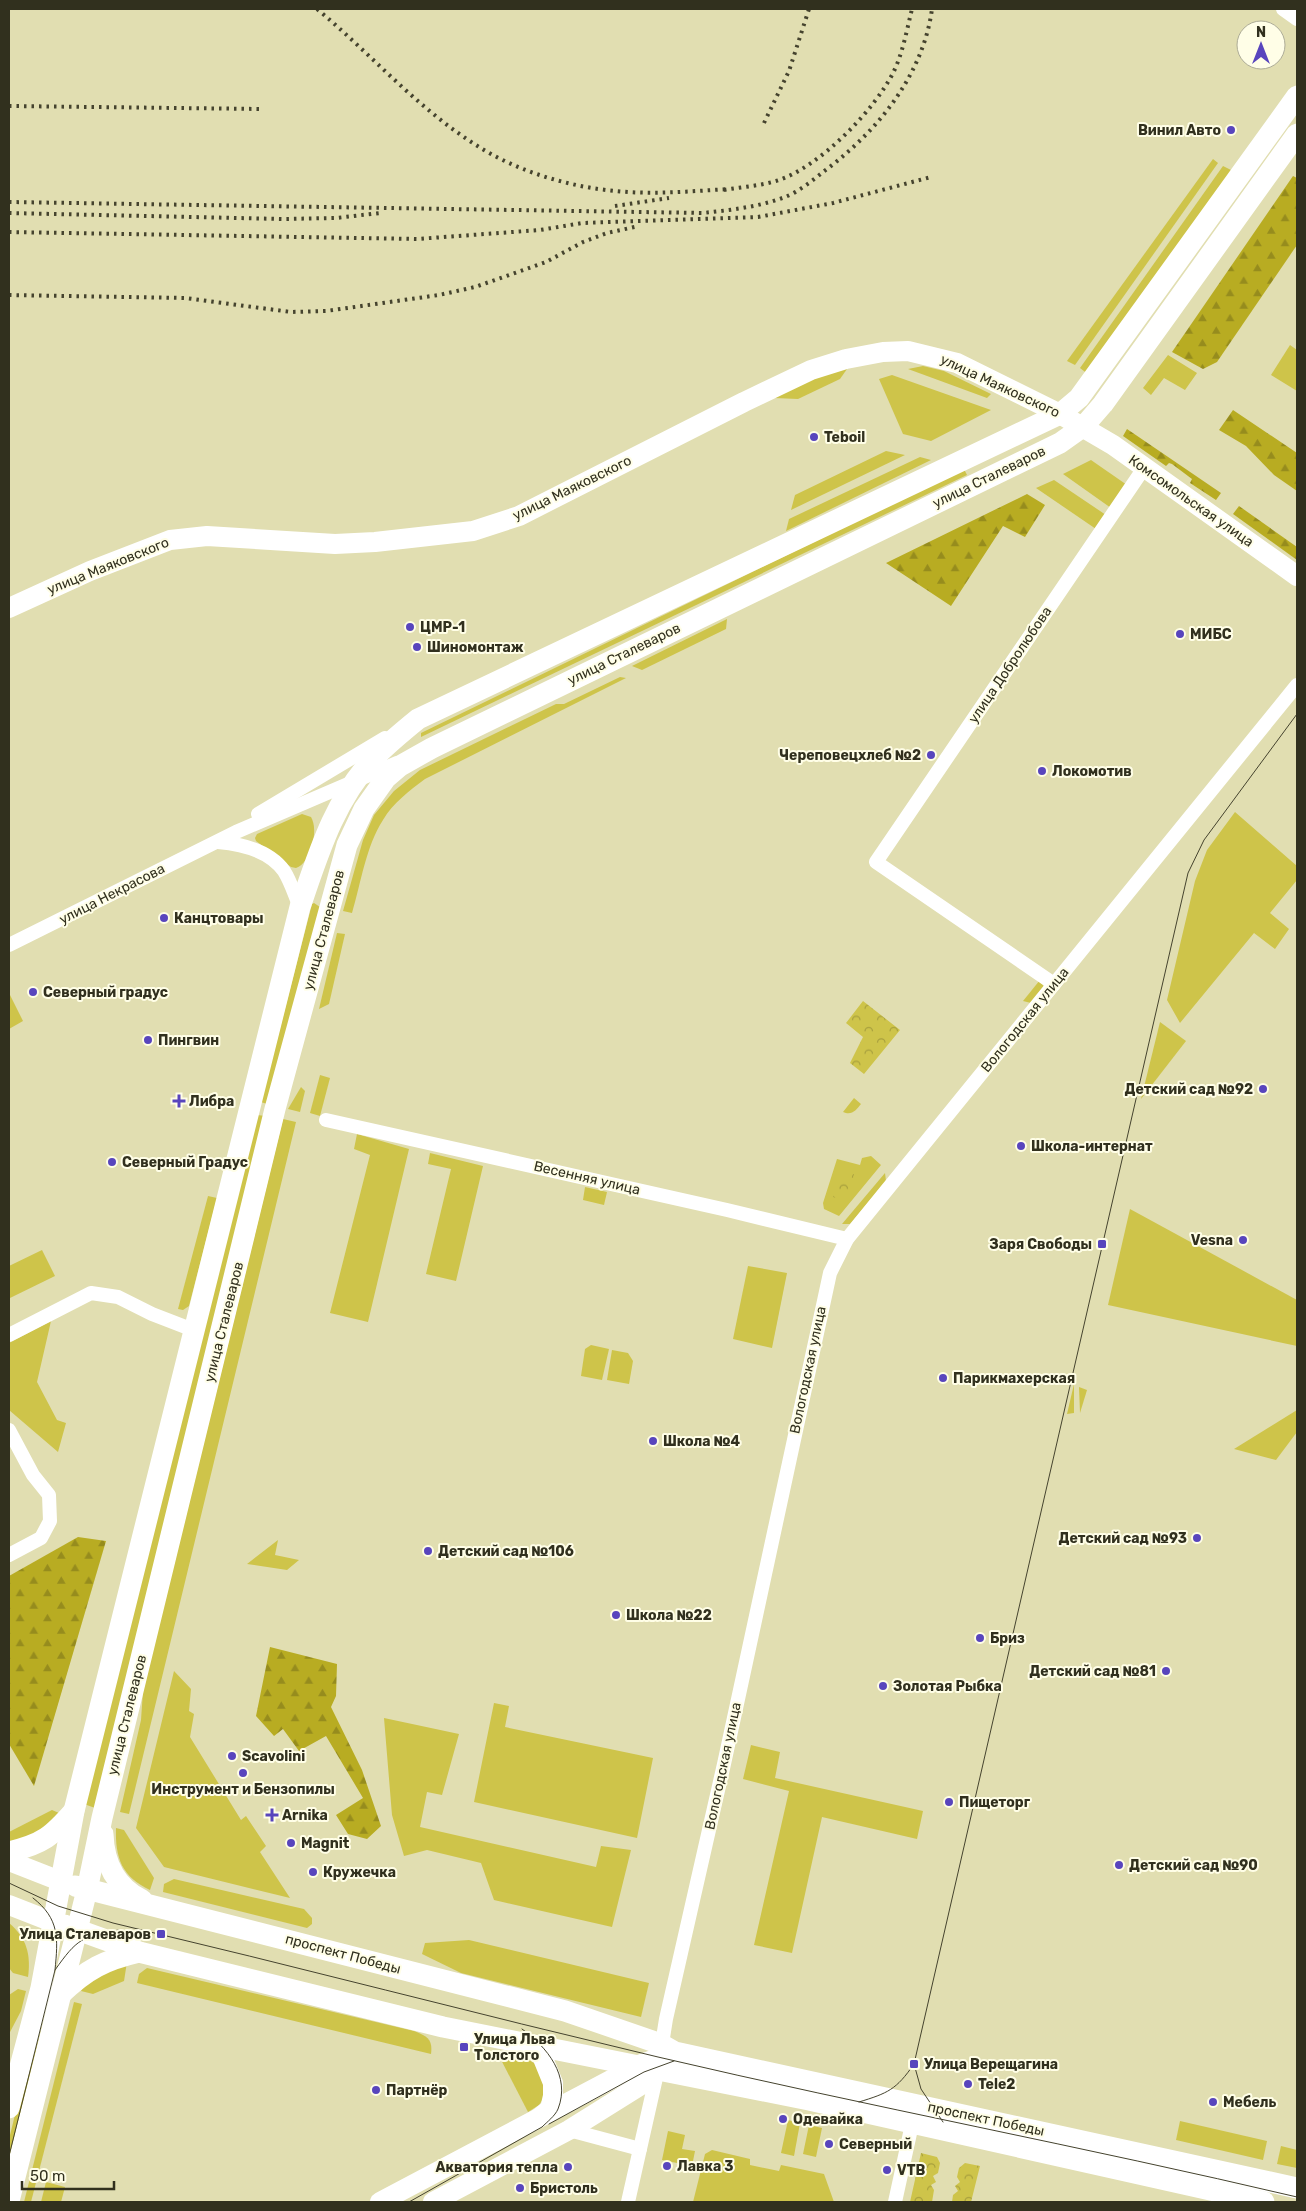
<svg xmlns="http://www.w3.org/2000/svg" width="1306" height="2211" font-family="Rubik,sans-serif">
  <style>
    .grass { fill: #cec44a }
    .forest { fill: url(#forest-firs) }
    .park { fill: url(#park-crowns) }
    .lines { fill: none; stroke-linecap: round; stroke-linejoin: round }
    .street { stroke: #fff; stroke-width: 14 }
    .secondary { stroke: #fff; stroke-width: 20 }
    .primary { stroke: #fff; stroke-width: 21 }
    .tram { stroke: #45432e; stroke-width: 1 }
    .rail { stroke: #45432e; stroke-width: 4; stroke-dasharray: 2.5 5; stroke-linecap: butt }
    .poi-dot { fill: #5845bd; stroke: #fffee7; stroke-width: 2 }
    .labels { text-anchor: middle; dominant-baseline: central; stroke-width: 4; stroke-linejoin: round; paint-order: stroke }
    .poi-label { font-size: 14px; font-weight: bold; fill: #31301e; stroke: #fffee7; text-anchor: start }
    .street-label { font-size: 14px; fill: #31301e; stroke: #fffee7 }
  </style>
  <defs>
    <pattern id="forest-firs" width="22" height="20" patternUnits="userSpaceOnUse" patternTransform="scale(1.25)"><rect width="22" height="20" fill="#b8ac22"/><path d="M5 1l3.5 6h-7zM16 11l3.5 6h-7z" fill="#968c1d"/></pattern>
    <pattern id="park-crowns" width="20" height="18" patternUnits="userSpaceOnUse" patternTransform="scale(1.25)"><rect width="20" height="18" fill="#cec44a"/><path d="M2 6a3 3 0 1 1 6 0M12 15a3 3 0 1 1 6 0" fill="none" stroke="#a8a03d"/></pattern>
  </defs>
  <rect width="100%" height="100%" fill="#e1deb1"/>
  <g class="grass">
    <path d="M1213,159L1218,163L1075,365L1067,361Z"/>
    <path d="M1223,166L1233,171L1089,375L1080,368Z"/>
    <path d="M1290,345L1297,350V391L1271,375Z"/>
    <path d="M1168,355L1197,373L1185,390L1164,378L1151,395L1143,388Z"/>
    <path d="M847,365V369L840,379L798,399L774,398L775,391Z"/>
    <path d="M923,366L944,371L991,394L987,398L908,369Z"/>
    <path d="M892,375L991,410L931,441L903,434L879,379Z"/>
    <path d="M886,451L905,455L791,510L795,495Z"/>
    <path d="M920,457L931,460L786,531L789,519Z"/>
    <path d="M1091,460L1127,485L1111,508L1063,474Z"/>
    <path d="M964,469L967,475L421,737V733Z"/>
    <path d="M1054,480L1106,515L1096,529L1036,488Z"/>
    <path d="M727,619L726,629L642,670L632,666Z"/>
    <path d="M620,677L626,678L425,779C409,791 393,803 383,820C366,846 361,883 352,913L343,911L363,840L374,815L394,791L420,770L556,704H564Z"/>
    <path d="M1235,812L1297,866V880L1270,913L1289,929L1275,949L1254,933L1180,1023L1167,1000L1195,881L1207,850Z"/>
    <path d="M302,814L311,817C319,830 311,863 296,868L291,867L256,841L255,838L257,834Z"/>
    <path d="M314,903L320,907L270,1105L261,1102L312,904Z"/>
    <path d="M337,933L345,934L329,1004L319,1009Z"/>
    <path d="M1040,980L1044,987L1031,1003L1023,1001Z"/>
    <path d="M9,993L23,1021L9,1029Z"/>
    <path d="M1160,1022L1186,1041L1141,1099Z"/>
    <path d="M320,1075L330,1078L320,1116L310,1113Z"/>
    <path d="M301,1087L305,1091L300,1112L288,1109Z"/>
    <path d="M854,1098L861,1104C856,1110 852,1116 843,1112Z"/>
    <path d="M257,1115L266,1116L95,1808L84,1804Z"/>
    <path d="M283,1119L296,1122L129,1814L120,1812L141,1720L143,1691Z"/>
    <path d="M357,1134L409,1149L368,1322L330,1313L370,1155L354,1149Z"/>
    <path d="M430,1153L483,1166L456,1281L426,1274L451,1169L428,1164Z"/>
    <path d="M871,1156L881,1165L839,1216L824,1209L823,1203L837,1159L860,1165L862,1158Z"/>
    <path d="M885,1173L886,1181L850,1224H842Z"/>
    <path d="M585,1187L607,1192L604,1205L583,1200Z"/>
    <path d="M208,1196L217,1198L189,1306L183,1310L178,1309Z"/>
    <path d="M1130,1209L1297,1300V1346L1108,1305Z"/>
    <path d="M42,1250L55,1276L10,1298L9,1266Z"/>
    <path d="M748,1266L787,1273L772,1348L733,1339Z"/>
    <path d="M51,1321L37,1382L57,1420L66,1423L58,1452L9,1410V1343Z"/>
    <path d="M591,1345L609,1349L602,1380L581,1376L585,1349Z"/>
    <path d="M612,1350L628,1353L633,1361L629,1384L607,1380Z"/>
    <path d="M1074,1384V1413L1067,1414Z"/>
    <path d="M1079,1387L1087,1390L1080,1413Z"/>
    <path d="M1297,1410V1432L1276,1460L1234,1449Z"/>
    <path d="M278,1540L275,1555L299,1560L287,1570L247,1564Z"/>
    <path d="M174,1671L191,1689L189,1711L194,1714L190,1737L241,1820L246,1816L266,1846L260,1852L290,1898L164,1867L136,1828Z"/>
    <path d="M494,1703L509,1706L505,1727L653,1758L637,1838L474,1802Z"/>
    <path d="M384,1718L459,1734L442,1795L427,1792L420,1827L596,1867L601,1846L631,1850L612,1927L494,1900L481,1863L427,1850L404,1856L392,1815Z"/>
    <path d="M751,1745L780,1752L775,1778L923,1811L917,1839L822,1817L792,1953L754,1945L789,1791L743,1779Z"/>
    <path d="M52,1810L59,1813L51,1827L15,1841H9V1832Z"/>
    <path d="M116,1828L124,1830L154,1878L150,1890C122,1877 115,1858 116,1828Z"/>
    <path d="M174,1879L304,1909L312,1918V1924L307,1928L163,1892L164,1884Z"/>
    <path d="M9,1923C27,1938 31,1955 28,1977L13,1973L9,1968Z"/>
    <path d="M469,1940L649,1983L641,2017L461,1973L422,1954L425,1943Z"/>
    <path d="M127,1962L124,1981L93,1994L81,1991L86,1981Z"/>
    <path d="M147,1968L414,2031C427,2036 433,2039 431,2054L137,1983L139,1974Z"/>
    <path d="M18,1989L26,1991L21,2011L9,2034V1995Z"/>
    <path d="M45,1994L49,1995L9,2172V2139Z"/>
    <path d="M74,2002L82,2004L31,2202H24Z"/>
    <path d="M497,2052L529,2060L542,2068L545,2096L539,2105L528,2112Z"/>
    <path d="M788,2120L800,2123L794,2156L781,2153Z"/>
    <path d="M1180,2121L1267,2141L1263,2160L1176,2140Z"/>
    <path d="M809,2125L822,2128L816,2157L803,2154Z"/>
    <path d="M668,2131L685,2135L682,2149L695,2151L692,2166L662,2160Z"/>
    <path d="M1281,2146L1297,2150V2168L1277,2164Z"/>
    <path d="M712,2150L750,2159V2165L779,2171L781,2165L824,2174L834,2202H693L705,2154Z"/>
    <path d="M46,2182L65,2187L61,2202H41Z"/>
  </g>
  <g class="forest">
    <path d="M1293,176L1297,178V245L1217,362L1203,369L1172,352Z"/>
    <path d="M1233,410L1297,453V491L1274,475L1246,446L1219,430Z"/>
    <path d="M1127,429L1221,493L1216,500L1190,483L1192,479L1172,464L1169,463L1166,466L1123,436Z"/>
    <path d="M1027,494L1045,505L1025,537L1003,526L951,606L886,563Z"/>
    <path d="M1239,506L1297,547V560L1233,514Z"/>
    <path d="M78,1537L106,1541L34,1786L9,1744V1576Z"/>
    <path d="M270,1647L337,1664L336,1696L331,1707L362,1770L381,1826L367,1839L348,1834L336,1815L363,1798L326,1736L299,1751L283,1729L274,1736L256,1716Z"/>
  </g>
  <g class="park">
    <path d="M863,1001L900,1030L864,1074L850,1063L863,1037L846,1023Z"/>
    <path d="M840,1171L854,1174L851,1187L841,1200L833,1197Z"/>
    <path d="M921,2153L937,2157L940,2163L938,2173L933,2176L936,2182L931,2185L934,2190L932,2202H910Z"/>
    <path d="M965,2163L980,2166L971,2202H952L953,2195L958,2191L955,2186L960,2182L957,2177L959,2168Z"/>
  </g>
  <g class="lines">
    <g class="street">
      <path d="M1283,9L1297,19"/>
      <path d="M258,814L385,738"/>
      <path d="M218,842C241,844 269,850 284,871C291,882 295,896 300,907"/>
      <path d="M9,945L236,832L397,763"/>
      <path d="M1054,984L876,862L1144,468"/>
      <path d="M326,1120L727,1210L847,1239"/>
      <path d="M9,1335L91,1293L118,1297L152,1314L196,1331"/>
      <path d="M9,1430L33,1475L49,1495L50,1521L41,1538L9,1555"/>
      <path d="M569,2130L640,2149"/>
      <path d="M628,2202L658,2069L666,2019L724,1764L830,1273L847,1239L1297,685"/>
      <path d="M895,2202L914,2115"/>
    </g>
    <g class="secondary">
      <path d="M9,608L90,571L170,540L207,536L335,544L375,542L473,531L519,516L744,402L811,370L846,359L883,352L908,351L957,363L1060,414L1113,445L1297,576"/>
      <path d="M9,1861L60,1881"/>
      <path d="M9,1905L55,1923"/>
      <path d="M523,2042L542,2056L553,2083V2096L550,2109L540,2117"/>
      <path d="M380,2202L639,2065L675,2052"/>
      <path d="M433,2202L569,2130L641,2085L658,2069"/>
    </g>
    <g class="primary">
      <path d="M103,1834C104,1863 116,1887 142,1900"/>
      <path d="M9,1852C43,1844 52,1836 74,1811"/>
      <path d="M75,1886L565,2011L661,2044L675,2052L1297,2188"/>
      <path d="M64,1925L139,1952L443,2027L809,2100L1264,2202"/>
      <path d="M61,1994C87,1969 105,1960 139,1952"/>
      <path d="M9,2108L41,1988L74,1811L300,907C318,855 334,801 372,760C386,745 402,732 418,719L1060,414L1079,398L1297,96"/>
      <path d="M9,2201L87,1890L102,1818L275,1109L347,845L364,809L386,778L400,766L432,748L1060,443L1084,426L1103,404L1297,134"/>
    </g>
    <g class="tram">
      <path d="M9,1883L58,1906L113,1923C295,1966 476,2014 658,2057C871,2107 1085,2147 1297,2197"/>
      <path d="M55,1970C77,1939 82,1936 119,1930"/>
      <path d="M914,2064L921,2089L943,2122"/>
      <path d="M859,2102C888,2093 896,2090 914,2064L1188,873L1204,840L1297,714"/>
      <path d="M549,2124L644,2072L674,2061"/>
      <path d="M9,2156L55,1970C58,1939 60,1919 33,1898"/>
      <path d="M409,2202L542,2127C547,2122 555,2116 558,2109C571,2076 547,2047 522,2029"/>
    </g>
    <g class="rail">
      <path d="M317,9C370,53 417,108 476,145C516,171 569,187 616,191C654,195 692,191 730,189"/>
      <path d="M9,106L261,109"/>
      <path d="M764,123L789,71L809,9"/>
      <path d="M724,190C741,187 759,186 776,181C819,168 875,110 894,71C903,52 907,29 912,9"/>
      <path d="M9,202L703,213C730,210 759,207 785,197C798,192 812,181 823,172C876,133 923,76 932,9"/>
      <path d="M615,206L669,198"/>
      <path d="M9,213L283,219L336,218L380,213"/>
      <path d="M9,232L417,239L540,230L582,223L758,217L833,203L931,177"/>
      <path d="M9,295L185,298L291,312L326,311L439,295L475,287L546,262L583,242L607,233L639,226"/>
    </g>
  </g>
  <g class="poi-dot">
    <circle cx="1231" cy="130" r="5"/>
    <circle cx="814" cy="437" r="5"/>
    <circle cx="410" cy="627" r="5"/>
    <circle cx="1180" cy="634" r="5"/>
    <circle cx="417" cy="647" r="5"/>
    <circle cx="931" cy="755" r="5"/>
    <circle cx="1042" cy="771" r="5"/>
    <circle cx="164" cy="918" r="5"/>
    <circle cx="33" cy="992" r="5"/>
    <circle cx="148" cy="1040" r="5"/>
    <circle cx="1263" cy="1089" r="5"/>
    <path d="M176.5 1093.5h5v5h5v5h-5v5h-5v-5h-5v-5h5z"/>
    <circle cx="1021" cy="1146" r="5"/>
    <circle cx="112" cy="1162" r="5"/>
    <circle cx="1243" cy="1240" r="5"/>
    <rect x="1097" y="1239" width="10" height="10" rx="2.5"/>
    <circle cx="943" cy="1378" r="5"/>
    <circle cx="653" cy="1441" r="5"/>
    <circle cx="1197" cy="1538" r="5"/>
    <circle cx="428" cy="1551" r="5"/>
    <circle cx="616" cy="1615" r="5"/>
    <circle cx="980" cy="1638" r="5"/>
    <circle cx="1166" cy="1671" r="5"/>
    <circle cx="883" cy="1686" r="5"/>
    <circle cx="232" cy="1756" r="5"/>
    <circle cx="243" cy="1773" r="5"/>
    <circle cx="949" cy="1802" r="5"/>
    <path d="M269.5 1807.5h5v5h5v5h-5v5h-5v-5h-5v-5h5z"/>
    <circle cx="291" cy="1843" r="5"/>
    <circle cx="1119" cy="1865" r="5"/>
    <circle cx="313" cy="1872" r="5"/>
    <rect x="156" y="1929" width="10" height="10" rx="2.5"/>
    <rect x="459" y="2042" width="10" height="10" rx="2.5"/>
    <rect x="909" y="2059" width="10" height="10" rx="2.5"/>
    <circle cx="968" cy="2084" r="5"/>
    <circle cx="376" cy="2090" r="5"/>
    <circle cx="1213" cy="2102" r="5"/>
    <circle cx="783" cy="2119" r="5"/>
    <circle cx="829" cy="2144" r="5"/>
    <circle cx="667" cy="2166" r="5"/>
    <circle cx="568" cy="2167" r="5"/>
    <circle cx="887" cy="2170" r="5"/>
    <circle cx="520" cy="2188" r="5"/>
  </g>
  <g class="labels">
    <g class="poi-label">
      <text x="1221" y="130" text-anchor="end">Винил Авто</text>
      <text x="824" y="437">Teboil</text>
      <text x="420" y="627">ЦМР-1</text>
      <text x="1190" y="634">МИБС</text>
      <text x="427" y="647">Шиномонтаж</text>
      <text x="921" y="755" text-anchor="end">Череповецхлеб №2</text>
      <text x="1052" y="771">Локомотив</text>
      <text x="174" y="918">Канцтовары</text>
      <text x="43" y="992">Северный градус</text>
      <text x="158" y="1040">Пингвин</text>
      <text x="1253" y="1089" text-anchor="end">Детский сад №92</text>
      <text x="189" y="1101">Либра</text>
      <text x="1031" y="1146">Школа-интернат</text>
      <text x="122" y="1162">Северный Градус</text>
      <text x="1233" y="1240" text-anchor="end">Vesna</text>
      <text x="1092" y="1244" text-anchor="end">Заря Свободы</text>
      <text x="953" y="1378">Парикмахерская</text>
      <text x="663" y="1441">Школа №4</text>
      <text x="1187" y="1538" text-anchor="end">Детский сад №93</text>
      <text x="438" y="1551">Детский сад №106</text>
      <text x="626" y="1615">Школа №22</text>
      <text x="990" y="1638">Бриз</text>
      <text x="1156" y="1671" text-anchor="end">Детский сад №81</text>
      <text x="893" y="1686">Золотая Рыбка</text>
      <text x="242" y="1756">Scavolini</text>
      <text x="243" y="1789" text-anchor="middle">Инструмент и Бензопилы</text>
      <text x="959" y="1802">Пищеторг</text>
      <text x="282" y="1815">Arnika</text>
      <text x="301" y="1843">Magnit</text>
      <text x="1129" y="1865">Детский сад №90</text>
      <text x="323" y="1872">Кружечка</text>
      <text x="151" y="1934" text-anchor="end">Улица Сталеваров</text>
      <text x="474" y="2039">Улица Льва<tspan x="474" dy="16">Толстого</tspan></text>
      <text x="924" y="2064">Улица Верещагина</text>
      <text x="978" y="2084">Tele2</text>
      <text x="386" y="2090">Партнёр</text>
      <text x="1223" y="2102">Мебель</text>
      <text x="793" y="2119">Одевайка</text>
      <text x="839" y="2144">Северный</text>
      <text x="677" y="2166">Лавка 3</text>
      <text x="558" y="2167" text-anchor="end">Акватория тепла</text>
      <text x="897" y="2170">VTB</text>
      <text x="530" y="2188">Бристоль</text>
    </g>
    <g class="street-label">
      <text transform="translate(1000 386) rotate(25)">улица Маяковского</text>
      <text transform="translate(989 477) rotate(-26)">улица Сталеваров</text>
      <text transform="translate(572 488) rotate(-26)">улица Маяковского</text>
      <text transform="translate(1191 501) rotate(35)">Комсомольская улица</text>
      <text transform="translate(108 566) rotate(-22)">улица Маяковского</text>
      <text transform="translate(624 654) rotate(-26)">улица Сталеваров</text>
      <text transform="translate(1010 665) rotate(-56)">улица Добролюбова</text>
      <text transform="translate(112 894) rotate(-27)">улица Некрасова</text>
      <text transform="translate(324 930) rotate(-75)">улица Сталеваров</text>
      <text transform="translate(1025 1020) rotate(-51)">Вологодская улица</text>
      <text transform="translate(587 1178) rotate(13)">Весенняя улица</text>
      <text transform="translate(224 1322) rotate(-76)">улица Сталеваров</text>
      <text transform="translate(808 1370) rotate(-78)">Вологодская улица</text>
      <text transform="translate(127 1715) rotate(-76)">улица Сталеваров</text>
      <text transform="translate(723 1766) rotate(-78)">Вологодская улица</text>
      <text transform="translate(343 1954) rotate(15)">проспект Победы</text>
      <text transform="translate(986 2119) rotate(12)">проспект Победы</text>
    </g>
  </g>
  <rect width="1306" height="2211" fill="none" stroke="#31301e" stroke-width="20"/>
  <g transform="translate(1261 45)"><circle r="24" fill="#fffee7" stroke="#adac97"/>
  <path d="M0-4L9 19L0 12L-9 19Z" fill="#5845bd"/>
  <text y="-8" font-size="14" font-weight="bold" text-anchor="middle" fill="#31301e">N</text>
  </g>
  <path d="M22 2181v8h92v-8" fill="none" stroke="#31301e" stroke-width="2.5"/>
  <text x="30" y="2181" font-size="15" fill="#31301e" stroke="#fffee7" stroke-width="4" paint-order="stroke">50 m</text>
</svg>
